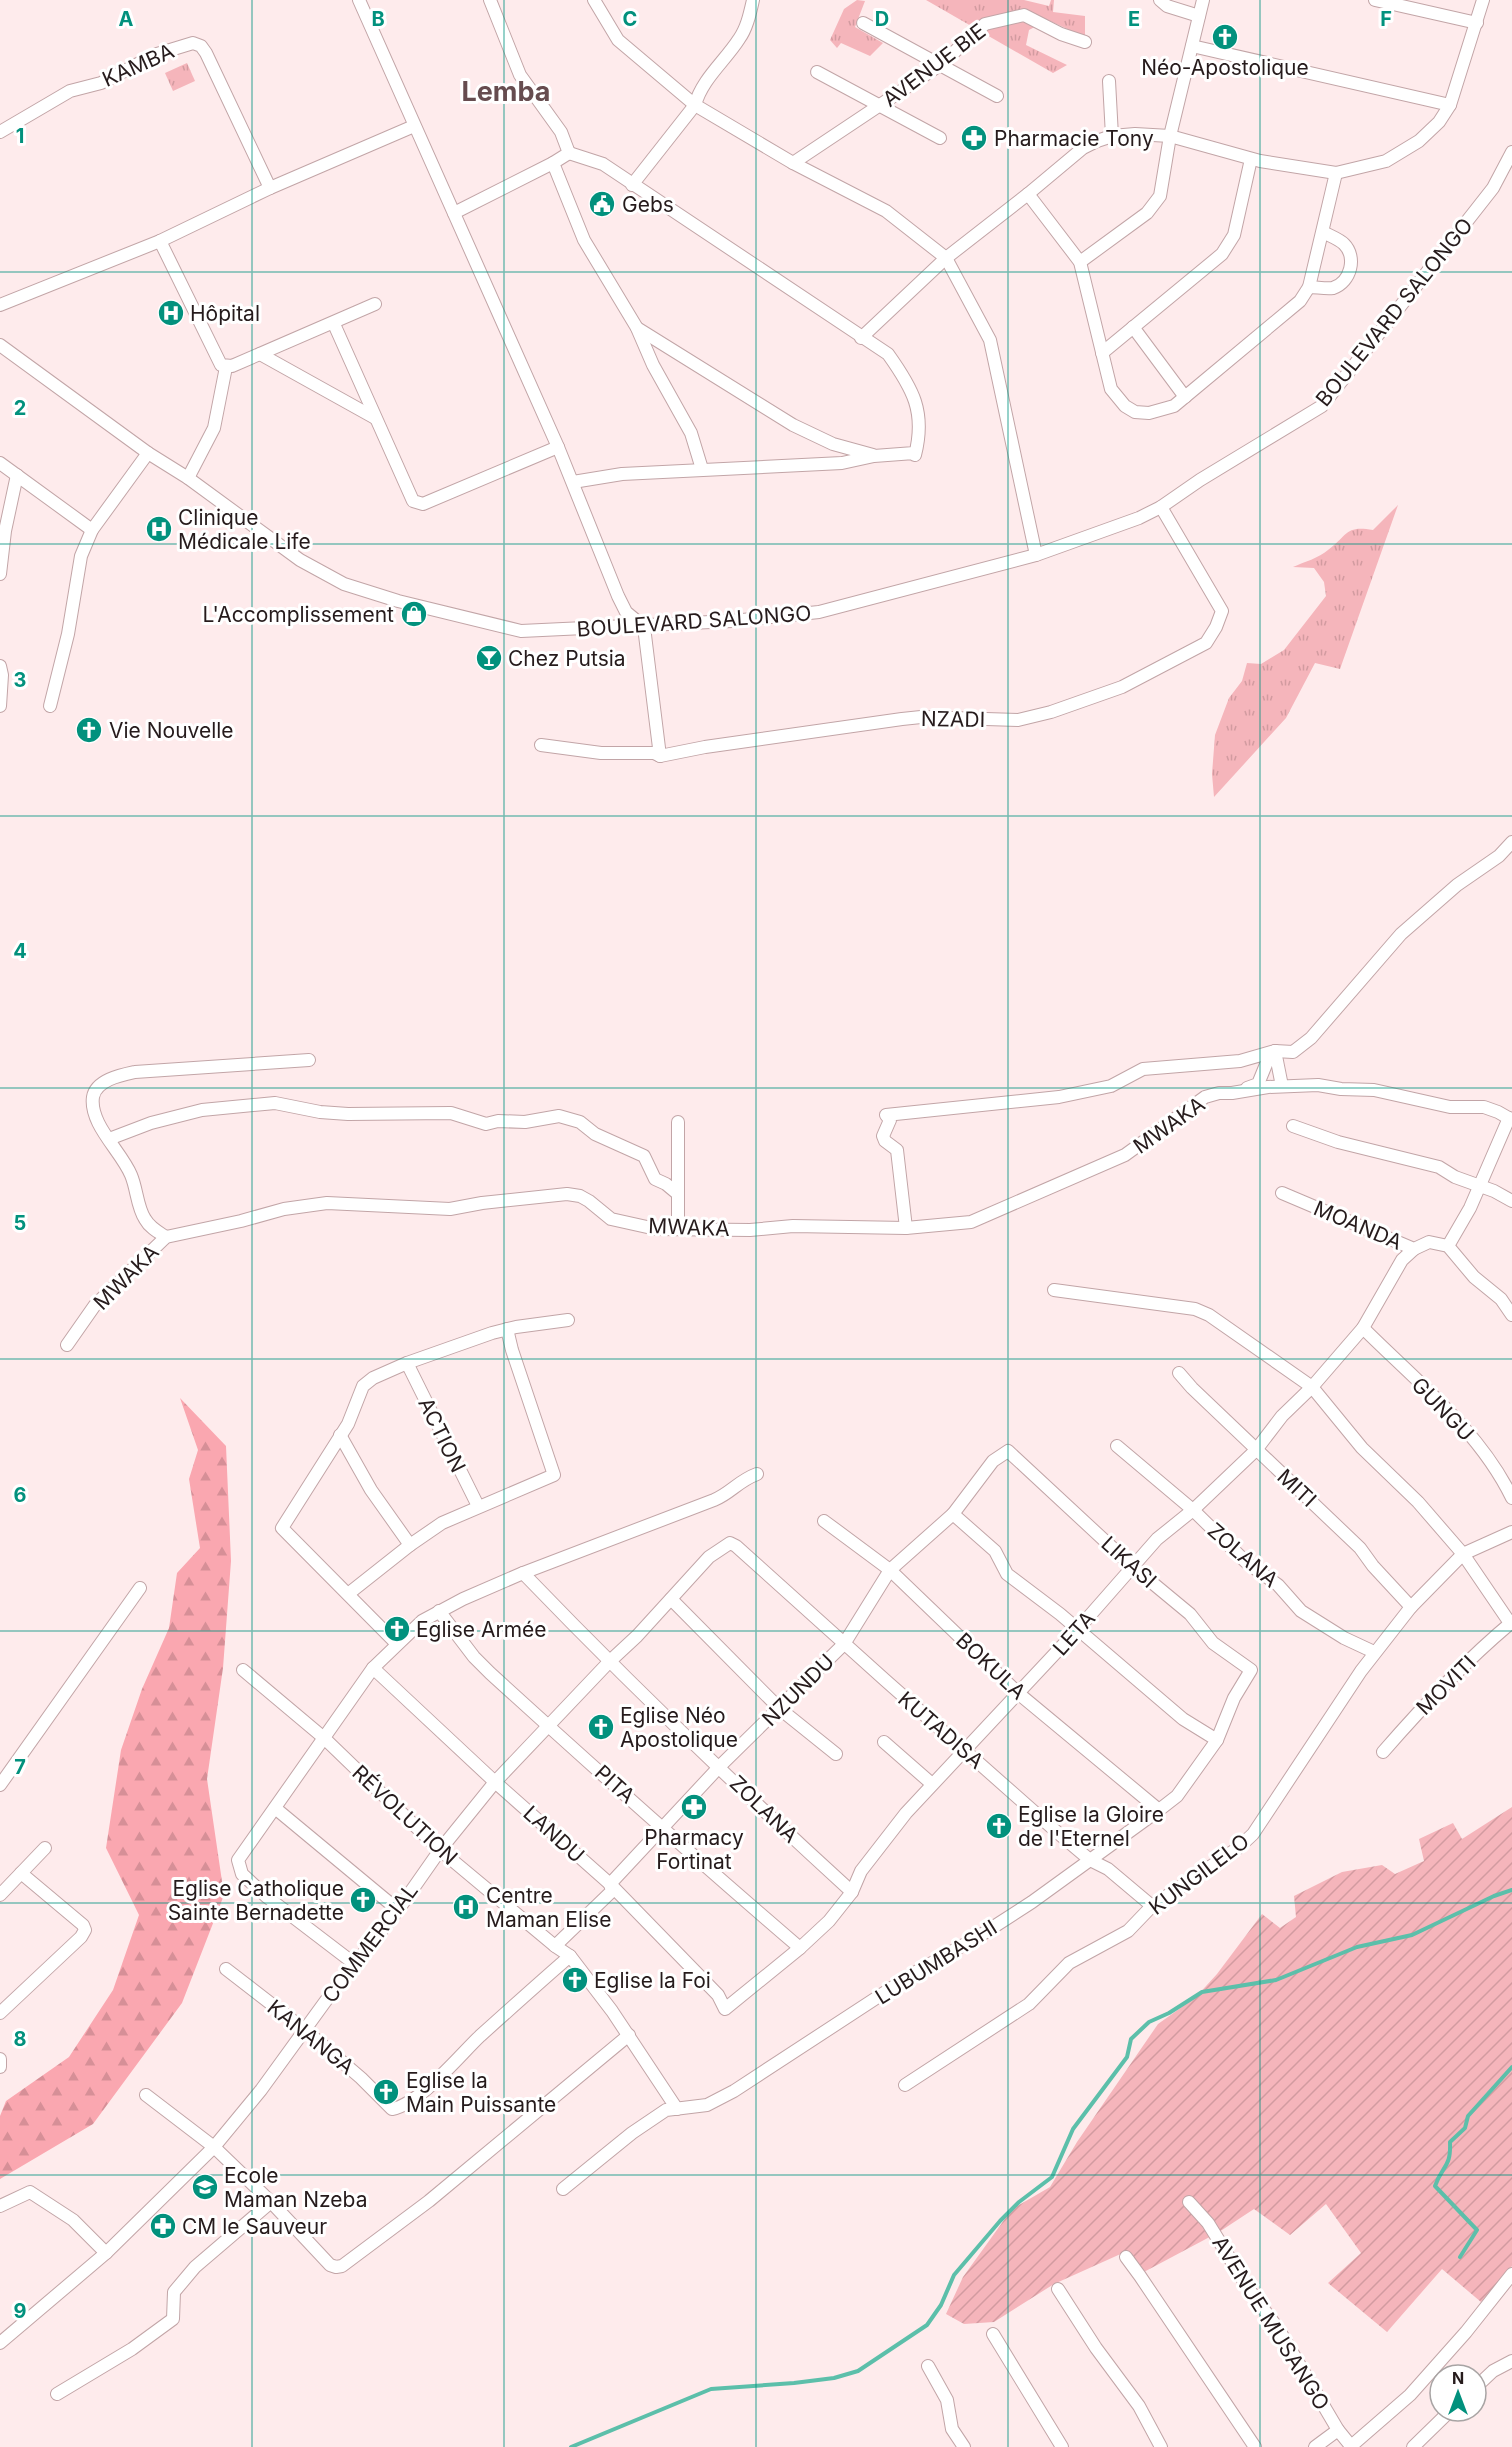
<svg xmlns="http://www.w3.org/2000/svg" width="1512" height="2447" font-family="Inter,sans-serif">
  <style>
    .grass { fill: url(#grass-tufts) }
    .forest { fill: url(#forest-firs) }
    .garden { fill: url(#garden-furrows) }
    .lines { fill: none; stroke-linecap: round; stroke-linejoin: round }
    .stream { stroke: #5cbfaa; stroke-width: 4 }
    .minor-casing { stroke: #c2a5a7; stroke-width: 14 }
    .minor { stroke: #fff; stroke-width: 12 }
    .grid { fill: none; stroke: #02917d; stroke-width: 1.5; stroke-opacity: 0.55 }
    .labels { text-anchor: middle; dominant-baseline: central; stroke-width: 6; stroke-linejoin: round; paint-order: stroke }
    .street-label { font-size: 21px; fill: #261b1c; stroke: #fff }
    .poi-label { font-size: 21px; fill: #261b1c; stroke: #fff; text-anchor: start }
    .district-label { font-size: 27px; font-weight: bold; fill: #664c4f; stroke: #fff }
    .grid-label { font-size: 20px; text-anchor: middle; font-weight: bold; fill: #02917d; stroke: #fff; stroke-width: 6; stroke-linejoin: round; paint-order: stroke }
  </style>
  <defs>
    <pattern id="grass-tufts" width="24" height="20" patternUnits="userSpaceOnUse" patternTransform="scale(1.5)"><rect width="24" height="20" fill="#f5b5bb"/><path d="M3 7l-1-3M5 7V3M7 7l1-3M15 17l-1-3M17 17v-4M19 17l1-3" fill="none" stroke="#d29ba0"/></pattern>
    <pattern id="forest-firs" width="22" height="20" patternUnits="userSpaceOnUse" patternTransform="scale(1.5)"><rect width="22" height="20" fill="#faa7b0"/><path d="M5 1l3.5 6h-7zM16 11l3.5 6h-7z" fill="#d68f97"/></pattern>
    <pattern id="garden-furrows" width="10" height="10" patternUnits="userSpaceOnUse" patternTransform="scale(1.5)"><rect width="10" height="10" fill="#f5b5bb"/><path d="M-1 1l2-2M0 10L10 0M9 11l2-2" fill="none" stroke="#d29ba0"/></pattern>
  </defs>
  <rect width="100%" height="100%" fill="#feebec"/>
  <g class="grass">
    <path d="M857,0L865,1L855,27L883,43L870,56L841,43L837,48L830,40L844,9Z"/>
    <path d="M926,0H1024L1049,6L1051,0H1054L1053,12L1085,16V37L1048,20L1029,30L1026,45L1067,65L1053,73Z"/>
    <path d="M187,63L195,81L173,91L165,73Z"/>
    <path d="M1398,505L1340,669L1315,663L1286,718L1214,797L1212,774L1215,735L1229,698L1242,681L1247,663L1261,664L1284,650L1326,596L1324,582L1314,568L1293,567C1304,562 1319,558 1328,550C1348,535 1345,525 1373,530Z"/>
  </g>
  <path class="forest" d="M180,1398L226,1446L231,1561L223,1668L207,1779L224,1895L182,2003L93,2124L0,2179V2116L6,2101L69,2057L113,1990L139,1915L106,1848L121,1750L142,1689L169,1628L177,1573L200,1548L189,1479L198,1450Z"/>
  <path class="garden" d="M1512,1807V2266L1481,2302L1442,2269L1387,2332L1328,2283L1361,2253L1326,2204L1290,2235L1254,2209L1219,2232L1142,2273L1125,2252L1054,2284L994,2322L964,2324L946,2314L963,2277L1012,2209L1050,2187L1077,2142L1158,2024L1196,1997L1217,1974L1262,1914L1280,1928L1296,1917L1294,1896L1342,1872L1382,1865L1395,1874L1424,1861L1419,1839L1453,1823L1462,1839Z"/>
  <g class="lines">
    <g class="stream">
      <path d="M1460,2257L1477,2230L1435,2186C1443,2164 1451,2168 1450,2142L1465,2128L1468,2116L1512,2067"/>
      <path d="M571,2447L711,2389L794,2383L834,2378L858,2371L927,2325L941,2305L954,2275L1000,2221L1019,2202L1052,2177L1073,2129L1127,2057L1131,2039L1149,2022L1169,2013L1202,1992L1276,1980L1357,1947L1412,1935L1494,1896L1512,1890"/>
    </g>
    <g class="minor-casing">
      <g id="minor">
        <path d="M359,0L558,447L618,596L626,612L644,627L660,756L705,747L902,719L921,717L1018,720L1051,712L1122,687L1206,643L1216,627L1222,611L1161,507"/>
        <path d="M490,0L520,75L561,132L569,153L553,163L584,240L637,328L653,365L691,433L702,469"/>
        <path d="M594,0L618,40L695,105L793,163L886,211L946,258L990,340L1036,555"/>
        <path d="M1160,0L1167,6L1199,16"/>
        <path d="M1375,0L1477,23"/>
        <path d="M863,23L997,96"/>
        <path d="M1192,46L1450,105"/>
        <path d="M817,72L940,138"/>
        <path d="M1109,81L1112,136"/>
        <path d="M0,132L70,91L101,83L157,54L193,43L201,46L206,53L270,188"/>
        <path d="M569,153L603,164L888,354C913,389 926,412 915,455L914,453L874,456L842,463L622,474L573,482"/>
        <path d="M793,163L940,65L985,24L1024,15L1061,34L1085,42"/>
        <path d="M632,185L695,105C702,79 725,61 739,39C747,28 750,13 753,0"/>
        <path d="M1028,194L1080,262L1111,389L1125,406L1135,412L1149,413L1174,406L1300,301L1309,287L1336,173"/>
        <path d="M454,213L553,163"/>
        <path d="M160,241L221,365L232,366L375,304"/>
        <path d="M1080,262L1147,213L1160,196L1170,136L1203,0"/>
        <path d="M1309,287C1316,287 1326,289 1333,288C1351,282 1357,257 1344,244C1339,239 1330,236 1323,232"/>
        <path d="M0,305L160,241L270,188L414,126"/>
        <path d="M334,324L413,501L423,504L558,447"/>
        <path d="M1133,327L1185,397"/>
        <path d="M637,328L793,425L833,444L873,455"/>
        <path d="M861,338L946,258L1028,194L1083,148L1097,141L1112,136L1135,134L1170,136L1260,161L1336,173L1386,161L1419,141L1439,122L1450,105L1483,0"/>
        <path d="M0,345L148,453L188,478L300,560L344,584L398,601L521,631L732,621L819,612L1036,555L1139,518L1161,507L1200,480L1322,406L1493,188L1512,152"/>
        <path d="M1102,353L1222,254L1234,235L1251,159"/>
        <path d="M260,354L375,418"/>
        <path d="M0,463L92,530L148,453"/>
        <path d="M188,478L214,428L226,367"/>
        <path d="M0,574L5,531L17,475"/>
        <path d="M0,666L2,675L0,706"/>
        <path d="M50,706L68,634L81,556L92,530"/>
        <path d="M541,745L601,753H654L660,756"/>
        <path d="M1275,1051L1282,1086"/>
        <path d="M1247,1088L1258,1084L1267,1062L1275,1051"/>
        <path d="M678,1122V1228"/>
        <path d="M1293,1126L1338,1142L1439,1167L1455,1177L1494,1191L1512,1201"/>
        <path d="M109,1139L151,1123L202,1110L275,1103L320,1112L348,1114L451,1113L486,1124L498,1121L525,1122L559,1116L580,1122L595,1134L644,1156L655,1179L666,1184L678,1194"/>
        <path d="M1282,1193L1414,1249L1429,1242L1448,1246L1474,1277L1501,1299L1512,1315"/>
        <path d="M906,1228L897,1150L885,1141L883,1136L890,1120L886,1115L1059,1097L1111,1086L1143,1069L1240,1061L1275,1051L1293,1052L1311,1038L1401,934L1457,885L1499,856L1512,842"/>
        <path d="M166,1237C158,1232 150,1228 145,1219C137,1207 137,1189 131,1175C121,1151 89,1124 93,1097C96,1080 121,1075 135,1072L309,1060"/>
        <path d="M1448,1246L1470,1208L1509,1118"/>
        <path d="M1054,1290L1195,1309L1209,1315L1312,1387L1362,1448L1418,1502L1463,1554L1510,1623"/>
        <path d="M1363,1328C1416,1381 1479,1430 1512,1498"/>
        <path d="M67,1345L95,1305L166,1237L241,1221L284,1209L327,1203L450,1209L482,1203L567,1194L580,1196L589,1201L611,1219L656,1229L750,1230L793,1226L906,1228L971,1222L1125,1155L1205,1097L1219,1093H1232L1268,1087L1318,1085L1341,1089L1374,1090L1450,1107H1484L1498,1112L1512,1120"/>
        <path d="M407,1363L478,1506"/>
        <path d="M1179,1373L1192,1388L1360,1548L1373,1566L1411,1607"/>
        <path d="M340,1435L371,1490L410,1545"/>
        <path d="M1117,1446L1193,1510L1246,1562L1278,1585L1301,1611L1344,1638L1374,1652"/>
        <path d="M953,1514L995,1551L1007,1574L1060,1614L1183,1719L1217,1740"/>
        <path d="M824,1521L890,1570L1018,1693L1159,1810"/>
        <path d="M523,1573C629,1683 739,1789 852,1892"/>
        <path d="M348,1594L410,1545L442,1523L554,1475L512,1350L507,1329"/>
        <path d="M671,1599L780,1709L836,1754"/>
        <path d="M439,1611L474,1657L490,1673C592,1766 695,1858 800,1948"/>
        <path d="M397,1644L282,1528L348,1424L363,1386L373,1378L407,1363L492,1333L516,1327L568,1320"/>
        <path d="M373,1668L495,1782L610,1884L718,1995L725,2009L800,1948L829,1921L852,1892L861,1871L906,1813L1078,1629L1157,1539L1193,1510L1256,1450L1282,1416L1312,1387L1363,1328L1402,1260L1414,1249"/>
        <path d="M243,1670L324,1738L440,1850L555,1946L570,1956L612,2011L677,2109"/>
        <path d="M884,1742L932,1784"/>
        <path d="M1383,1752C1423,1706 1465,1661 1512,1622"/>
        <path d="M0,1785L140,1588"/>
        <path d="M275,1808L398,1910"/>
        <path d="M0,1895L45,1848"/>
        <path d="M555,1946L612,1891L610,1884L720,1766L844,1644L890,1570L953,1514L993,1461L1008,1451L1132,1566L1190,1614L1213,1643L1251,1670L1234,1698L1217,1740L1177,1796L1159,1810L1032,1902L981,1935L916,1972L734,2091L707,2105L666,2110L632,2133L563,2189"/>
        <path d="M356,1965L267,1897L242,1874L238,1860L373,1668L422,1621L463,1599L523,1573L714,1500C731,1493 738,1481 757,1474"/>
        <path d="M226,1969L305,2030L361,2078L392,2109C420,2104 459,2056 480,2036C510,2009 540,1982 570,1956"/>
        <path d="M0,2013L81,1937L85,1930L83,1925L21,1873"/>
        <path d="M0,2059V2067"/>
        <path d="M905,2085L1029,2004L1069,1963L1128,1931L1152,1906L1238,1848L1253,1834L1361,1671L1411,1607L1463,1554L1512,1532"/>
        <path d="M146,2095L214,2147L271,2202L330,2265L336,2267L342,2266L429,2201L629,2035"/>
        <path d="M1189,2202L1208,2223L1248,2288L1279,2330L1338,2430L1351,2446"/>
        <path d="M0,2206L30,2192L73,2220L106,2253"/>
        <path d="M1126,2257L1140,2276L1255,2447"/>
        <path d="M1058,2289L1096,2348L1139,2406L1161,2447"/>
        <path d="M993,2334L1062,2447"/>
        <path d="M0,2343L106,2253L214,2147L261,2090L330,1995L398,1910L440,1850L495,1782L609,1662L637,1636L709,1557L730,1543L736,1546L885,1680L1058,1833L1090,1860L1108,1869L1152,1906"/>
        <path d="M928,2366L947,2400L952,2429L964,2447"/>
        <path d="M1476,2387L1493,2371L1512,2361"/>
        <path d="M57,2394L132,2349L173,2319L174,2292L195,2267L271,2202"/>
        <path d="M1315,2447L1338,2430"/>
        <path d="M1350,2447L1410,2395L1466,2332L1512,2274"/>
        <path d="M1413,2447L1450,2411"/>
      </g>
    </g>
    <use href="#minor" class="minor"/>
  </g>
  <path class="grid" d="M252,0V2447M504,0V2447M756,0V2447M1008,0V2447M1260,0V2447M0,272H1512M0,544H1512M0,816H1512M0,1088H1512M0,1359H1512M0,1631H1512M0,1903H1512M0,2175H1512"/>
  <defs>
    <g id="church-disc" transform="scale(1.35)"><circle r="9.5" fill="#02917d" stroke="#fff"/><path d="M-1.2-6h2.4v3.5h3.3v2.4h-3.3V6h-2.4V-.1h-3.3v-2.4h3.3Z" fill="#fff"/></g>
    <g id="pharmacy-disc" transform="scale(1.35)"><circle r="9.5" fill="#02917d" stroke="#fff"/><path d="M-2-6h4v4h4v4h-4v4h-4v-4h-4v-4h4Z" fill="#fff"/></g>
    <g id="civic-disc" transform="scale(1.35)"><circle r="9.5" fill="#02917d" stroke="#fff"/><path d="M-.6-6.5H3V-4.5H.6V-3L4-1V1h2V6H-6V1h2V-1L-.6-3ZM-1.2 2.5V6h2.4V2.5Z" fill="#fff"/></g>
    <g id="hospital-disc" transform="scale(1.35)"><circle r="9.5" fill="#02917d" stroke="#fff"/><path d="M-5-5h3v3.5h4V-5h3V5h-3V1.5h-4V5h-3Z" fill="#fff"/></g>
    <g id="shop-disc" transform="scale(1.35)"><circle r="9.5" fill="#02917d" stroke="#fff"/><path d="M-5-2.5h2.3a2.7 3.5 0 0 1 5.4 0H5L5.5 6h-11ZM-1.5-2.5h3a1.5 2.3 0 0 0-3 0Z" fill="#fff"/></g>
    <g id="bar-disc" transform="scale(1.35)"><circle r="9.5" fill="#02917d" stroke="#fff"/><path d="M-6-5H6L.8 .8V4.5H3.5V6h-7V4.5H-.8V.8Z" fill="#fff"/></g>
    <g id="school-disc" transform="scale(1.35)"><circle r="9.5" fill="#02917d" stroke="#fff"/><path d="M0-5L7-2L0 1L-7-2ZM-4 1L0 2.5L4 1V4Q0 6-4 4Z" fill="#fff"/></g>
  </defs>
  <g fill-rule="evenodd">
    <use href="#church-disc" x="1225" y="37"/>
    <use href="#pharmacy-disc" x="974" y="138"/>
    <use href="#civic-disc" x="602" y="204"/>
    <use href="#hospital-disc" x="171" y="313"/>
    <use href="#hospital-disc" x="159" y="529"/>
    <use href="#shop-disc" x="414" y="614"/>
    <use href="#bar-disc" x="489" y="658"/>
    <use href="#church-disc" x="89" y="730"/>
    <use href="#church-disc" x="397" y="1629"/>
    <use href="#church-disc" x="601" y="1727"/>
    <use href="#pharmacy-disc" x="694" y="1807"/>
    <use href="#church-disc" x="999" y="1826"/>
    <use href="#church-disc" x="363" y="1900"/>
    <use href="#hospital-disc" x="466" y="1907"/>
    <use href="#church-disc" x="575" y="1980"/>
    <use href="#church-disc" x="386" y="2092"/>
    <use href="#school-disc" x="205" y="2187"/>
    <use href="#pharmacy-disc" x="163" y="2226"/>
  </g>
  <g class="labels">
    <g class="street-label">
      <text transform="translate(138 65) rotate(-24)">KAMBA</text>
      <text transform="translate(934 65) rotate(-37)">AVENUE BIE</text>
      <text transform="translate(1394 312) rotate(-51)">BOULEVARD SALONGO</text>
      <text transform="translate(694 621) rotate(-4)">BOULEVARD SALONGO</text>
      <text transform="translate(953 719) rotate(1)">NZADI</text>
      <text transform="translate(1169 1125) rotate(-35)">MWAKA</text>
      <text transform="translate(1358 1225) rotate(23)">MOANDA</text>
      <text transform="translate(689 1227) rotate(2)">MWAKA</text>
      <text transform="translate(126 1277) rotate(-45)">MWAKA</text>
      <text transform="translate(1443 1409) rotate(46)">GUNGU</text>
      <text transform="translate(442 1435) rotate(64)">ACTION</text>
      <text transform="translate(1297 1488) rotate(43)">MITI</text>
      <text transform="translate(1243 1555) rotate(41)">ZOLANA</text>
      <text transform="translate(1129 1562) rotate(42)">LIKASI</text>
      <text transform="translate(1074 1633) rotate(-48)">LETA</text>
      <text transform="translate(991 1666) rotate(43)">BOKULA</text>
      <text transform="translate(1446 1685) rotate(-45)">MOVITI</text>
      <text transform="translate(798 1690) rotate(-45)">NZUNDU</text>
      <text transform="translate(941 1730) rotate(41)">KUTADISA</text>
      <text transform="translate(615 1784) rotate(42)">PITA</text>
      <text transform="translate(764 1809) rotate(44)">ZOLANA</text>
      <text transform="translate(405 1815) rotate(43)">RÉVOLUTION</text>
      <text transform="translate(554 1834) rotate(42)">LANDU</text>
      <text transform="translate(1199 1874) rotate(-37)">KUNGILELO</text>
      <text transform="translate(370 1943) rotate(-53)">COMMERCIAL</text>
      <text transform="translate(936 1962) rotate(-32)">LUBUMBASHI</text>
      <text transform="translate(311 2037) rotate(39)">KANANGA</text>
      <text transform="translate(1271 2323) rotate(58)">AVENUE MUSANGO</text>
    </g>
    <g class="poi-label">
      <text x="1225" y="67" text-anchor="middle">Néo-Apostolique</text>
      <text x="994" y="138">Pharmacie Tony</text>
      <text x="622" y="204">Gebs</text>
      <text x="190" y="313">Hôpital</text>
      <text x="178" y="517">Clinique<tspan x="178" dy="24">Médicale Life</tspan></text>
      <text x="394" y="614" text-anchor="end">L'Accomplissement</text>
      <text x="508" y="658">Chez Putsia</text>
      <text x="109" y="730">Vie Nouvelle</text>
      <text x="416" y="1629">Eglise Armée</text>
      <text x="620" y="1715">Eglise Néo<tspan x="620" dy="24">Apostolique</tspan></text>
      <text x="1018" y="1814">Eglise la Gloire<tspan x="1018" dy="24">de l'Eternel</tspan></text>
      <text x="694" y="1837" text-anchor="middle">Pharmacy<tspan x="694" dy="24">Fortinat</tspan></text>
      <text x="344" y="1888" text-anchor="end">Eglise Catholique<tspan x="344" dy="24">Sainte Bernadette</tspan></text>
      <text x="486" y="1895">Centre<tspan x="486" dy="24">Maman Elise</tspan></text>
      <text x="594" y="1980">Eglise la Foi</text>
      <text x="406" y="2080">Eglise la<tspan x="406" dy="24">Main Puissante</tspan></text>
      <text x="224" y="2175">Ecole<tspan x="224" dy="24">Maman Nzeba</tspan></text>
      <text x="182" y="2226">CM le Sauveur</text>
    </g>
    <g class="district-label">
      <text x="506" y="91">Lemba</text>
    </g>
  </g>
  <g class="grid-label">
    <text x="126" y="26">A</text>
    <text x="378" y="26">B</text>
    <text x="630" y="26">C</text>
    <text x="882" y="26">D</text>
    <text x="1134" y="26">E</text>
    <text x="1386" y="26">F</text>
    <text x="20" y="143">1</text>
    <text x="20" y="415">2</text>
    <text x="20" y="687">3</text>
    <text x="20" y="958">4</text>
    <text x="20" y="1230">5</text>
    <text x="20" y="1502">6</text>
    <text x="20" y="1774">7</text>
    <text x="20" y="2046">8</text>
    <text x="20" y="2318">9</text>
  </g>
  <g transform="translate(1458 2393)"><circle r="28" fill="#ffffff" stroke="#a8a4a4" stroke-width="1.5"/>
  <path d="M0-4.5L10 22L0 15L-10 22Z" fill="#02917d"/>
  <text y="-9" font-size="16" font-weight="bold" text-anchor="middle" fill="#261b1c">N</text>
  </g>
</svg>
